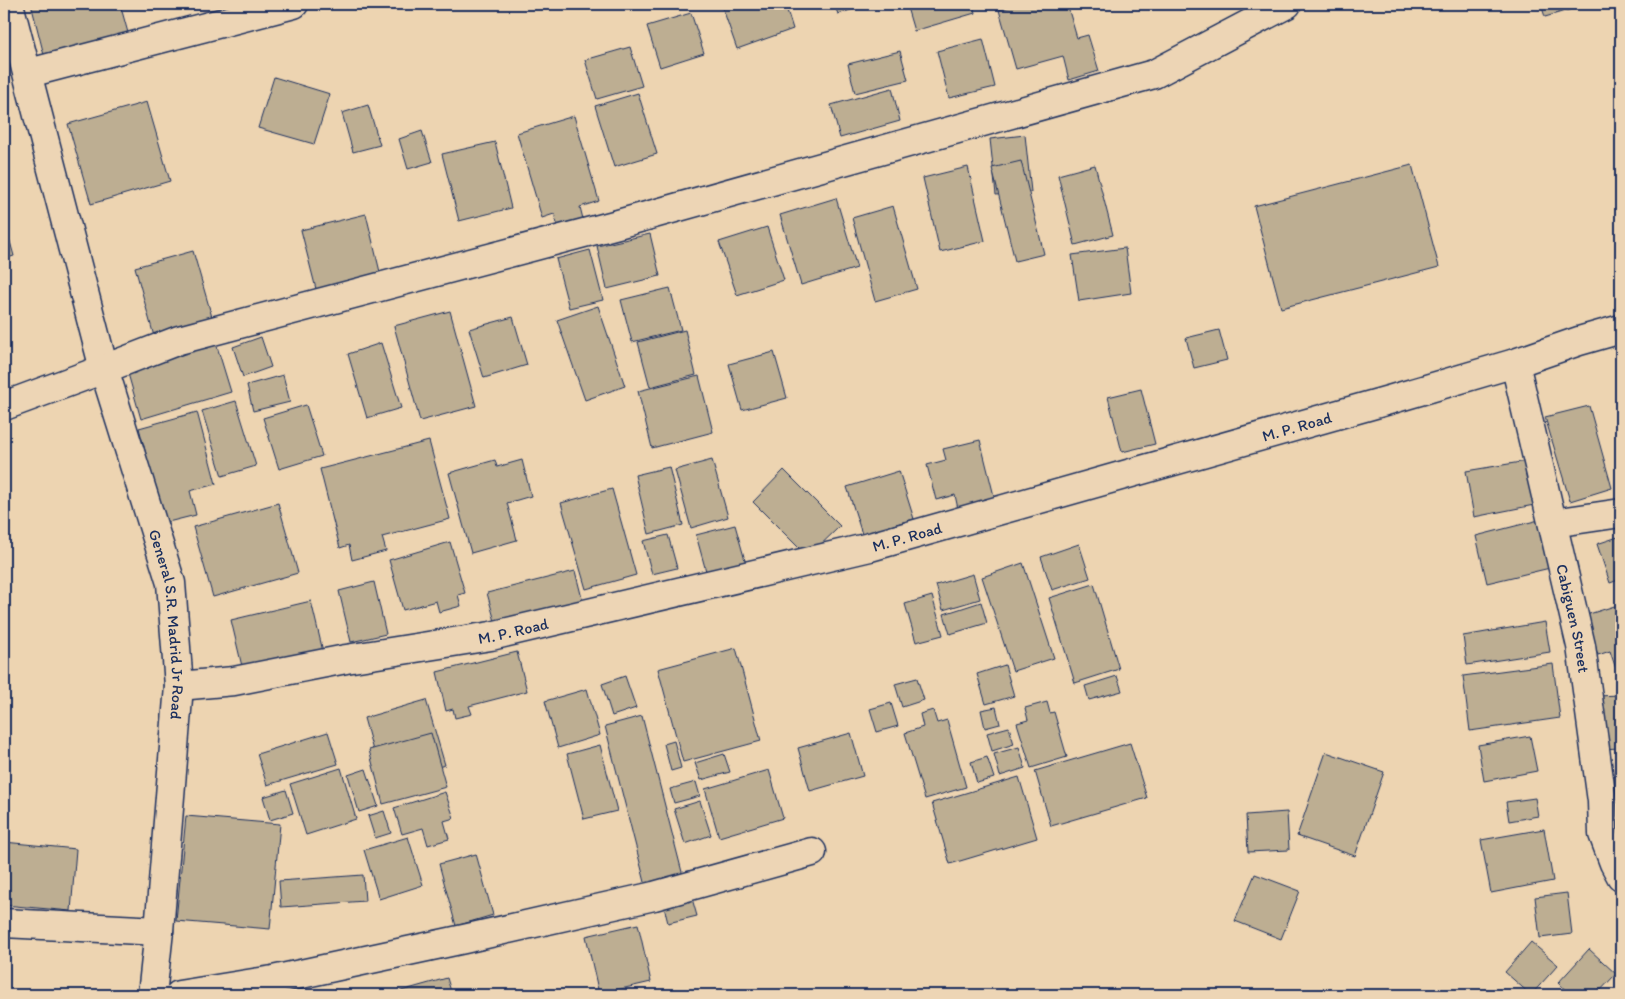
<svg xmlns="http://www.w3.org/2000/svg" width="1625" height="999" font-family="Itim,sans-serif">
  <style>
    .building { fill: #bdae92; stroke: #1b2f5e }
    .lines { fill: none; stroke-linecap: round; stroke-linejoin: round }
    .minor-casing { stroke: #1b2f5e; stroke-width: 31 }
    .minor { stroke: #edd5b5; stroke-width: 28 }
    .labels { text-anchor: middle; dominant-baseline: central; stroke-width: 4.5; stroke-linejoin: round; paint-order: stroke }
    .street-label { font-size: 16px; fill: #1b2f5e; stroke: #edd5b5 }
  </style>
  <rect width="100%" height="100%" fill="#edd4b1"/>
  <filter id="ink" filterUnits="userSpaceOnUse"><feTurbulence type="fractalNoise" baseFrequency=".02" numOctaves="2"/><feDisplacementMap in="SourceGraphic" scale="10" xChannelSelector="R" yChannelSelector="G"/><feConvolveMatrix kernelMatrix="1 2 1 2 8 2 1 2 1" color-interpolation-filters="sRGB"/></filter>
  <g filter="url(#ink)">
    <g class="building">
      <path d="M31,4H120L130,40L46,63Z"/>
      <path d="M727,4H785L793,29L737,49L722,6Z"/>
      <path d="M834,4H869L838,14Z"/>
      <path d="M906,4H973L975,13L914,31Z"/>
      <path d="M1019,4H1067L1077,38L1088,35L1099,71L1069,80L1063,56L1016,69L999,10Z"/>
      <path d="M1541,4H1589L1545,17Z"/>
      <path d="M691,13L704,53L660,67L647,26Z"/>
      <path d="M983,39L995,87L949,98L937,51Z"/>
      <path d="M630,47L642,86L597,99L585,60Z"/>
      <path d="M900,51L908,80L855,93L848,64Z"/>
      <path d="M274,77L330,94L314,144L258,128Z"/>
      <path d="M892,88L900,121L840,138L831,105Z"/>
      <path d="M638,93L657,154L614,167L595,106Z"/>
      <path d="M147,102L170,181L91,204L68,124Z"/>
      <path d="M368,105L380,145L353,152L342,113Z"/>
      <path d="M574,116L599,201L580,207L584,223L559,230L554,214L542,218L517,133Z"/>
      <path d="M422,131L432,162L408,169L399,139Z"/>
      <path d="M1025,135L1031,192L996,195L990,139Z"/>
      <path d="M495,142L511,208L459,221L442,154Z"/>
      <path d="M1021,161L1044,254L1015,261L992,168Z"/>
      <path d="M1095,165L1113,235L1075,245L1058,175Z"/>
      <path d="M1412,165L1439,267L1281,308L1254,206Z"/>
      <path d="M968,167L985,241L940,252L923,178Z"/>
      <path d="M836,198L857,268L801,285L780,215Z"/>
      <path d="M893,206L917,289L875,301L852,218Z"/>
      <path d="M366,214L380,272L316,289L301,230Z"/>
      <path d="M4,220L14,256L4,259Z"/>
      <path d="M767,227L784,280L737,295L719,242Z"/>
      <path d="M650,234L660,276L607,289L597,246Z"/>
      <path d="M1125,248L1131,293L1079,301L1072,255Z"/>
      <path d="M590,250L603,300L569,308L556,259Z"/>
      <path d="M193,251L214,324L155,340L135,267Z"/>
      <path d="M670,288L681,330L632,342L621,300Z"/>
      <path d="M598,306L625,386L585,400L557,320Z"/>
      <path d="M450,311L476,406L420,421L394,326Z"/>
      <path d="M513,317L527,365L484,378L469,329Z"/>
      <path d="M685,330L696,375L650,387L638,342Z"/>
      <path d="M1219,330L1227,360L1194,368L1186,338Z"/>
      <path d="M261,337L271,367L243,377L233,347Z"/>
      <path d="M216,343L231,392L141,419L127,370Z"/>
      <path d="M381,343L401,408L367,418L348,354Z"/>
      <path d="M774,352L787,398L742,410L729,364Z"/>
      <path d="M283,375L290,402L253,411L247,385Z"/>
      <path d="M699,376L713,432L652,448L638,391Z"/>
      <path d="M1141,389L1155,444L1122,452L1108,397Z"/>
      <path d="M236,401L256,466L222,476L202,411Z"/>
      <path d="M306,405L322,456L279,469L263,418Z"/>
      <path d="M1589,406L1612,488L1570,501L1545,417Z"/>
      <path d="M197,412L216,484L190,491L196,515L164,523L139,428Z"/>
      <path d="M980,440L997,508L960,518L955,495L936,500L927,465L946,460L943,449Z"/>
      <path d="M429,441L450,519L382,537L386,551L352,560L349,545L340,548L320,469Z"/>
      <path d="M495,460L497,467L522,460L531,496L507,503L517,540L471,553L449,473Z"/>
      <path d="M712,460L728,517L691,528L675,470Z"/>
      <path d="M1527,461L1534,505L1474,517L1466,471Z"/>
      <path d="M669,467L683,525L649,534L635,475Z"/>
      <path d="M784,470L840,526L808,557L753,502Z"/>
      <path d="M899,471L914,519L893,525L897,538L873,546L869,532L862,534L847,487Z"/>
      <path d="M612,489L636,575L586,589L561,503Z"/>
      <path d="M278,503L298,573L213,597L193,527Z"/>
      <path d="M1539,520L1550,568L1487,583L1476,536Z"/>
      <path d="M735,525L748,571L709,582L696,535Z"/>
      <path d="M668,535L677,568L652,574L643,541Z"/>
      <path d="M1621,536V579L1610,583L1597,544Z"/>
      <path d="M450,542L465,593L458,595L461,606L439,612L436,601L403,610L389,560Z"/>
      <path d="M1079,544L1090,578L1052,590L1041,557Z"/>
      <path d="M1023,563L1054,658L1013,671L982,577Z"/>
      <path d="M575,571L585,610L498,632L487,593Z"/>
      <path d="M973,574L980,599L943,610L936,585Z"/>
      <path d="M374,582L386,634L351,642L339,591Z"/>
      <path d="M1094,584L1119,669L1075,683L1049,598Z"/>
      <path d="M932,596L943,635L916,642L905,604Z"/>
      <path d="M311,601L325,660L245,679L231,620Z"/>
      <path d="M981,602L987,623L950,634L944,614Z"/>
      <path d="M1621,604V674L1618,675L1610,651L1598,655L1586,615Z"/>
      <path d="M1545,622L1550,652L1467,665L1463,636Z"/>
      <path d="M736,648L761,741L683,762L658,669Z"/>
      <path d="M517,652L527,691L469,706L472,714L455,718L453,709L446,711L437,672Z"/>
      <path d="M1553,664L1560,718L1470,731L1463,676Z"/>
      <path d="M1005,665L1014,696L986,704L977,674Z"/>
      <path d="M625,676L636,708L612,716L602,684Z"/>
      <path d="M1117,676L1122,691L1089,700L1085,686Z"/>
      <path d="M917,678L924,700L902,707L895,684Z"/>
      <path d="M587,689L600,735L558,748L545,701Z"/>
      <path d="M1621,695V748L1599,749L1597,696Z"/>
      <path d="M426,700L445,765L382,783L364,718Z"/>
      <path d="M1047,702L1050,713L1054,712L1067,757L1031,768L1017,723L1028,720L1025,708Z"/>
      <path d="M891,703L898,726L877,732L870,709Z"/>
      <path d="M996,707L1000,724L985,728L981,710Z"/>
      <path d="M933,710L937,723L947,720L966,787L925,799L905,733L923,727L920,714Z"/>
      <path d="M642,716L684,880L647,890L605,726Z"/>
      <path d="M1009,727L1014,744L992,751L987,733Z"/>
      <path d="M328,732L338,764L267,785L257,754Z"/>
      <path d="M431,733L446,787L383,804L369,750Z"/>
      <path d="M851,733L863,776L810,791L798,748Z"/>
      <path d="M1530,736L1537,771L1484,781L1478,745Z"/>
      <path d="M674,741L681,768L671,771L664,744Z"/>
      <path d="M1130,743L1147,798L1051,826L1035,771Z"/>
      <path d="M600,745L617,811L584,819L567,754Z"/>
      <path d="M1019,747L1025,768L1000,776L994,754Z"/>
      <path d="M1326,752L1384,772L1355,856L1297,836Z"/>
      <path d="M724,754L730,772L701,780L695,763Z"/>
      <path d="M987,757L994,778L977,783L971,762Z"/>
      <path d="M341,768L356,819L306,835L290,784Z"/>
      <path d="M366,769L378,806L359,812L348,775Z"/>
      <path d="M769,770L783,818L719,837L705,789Z"/>
      <path d="M1621,776V842L1608,843L1604,777Z"/>
      <path d="M1019,777L1037,838L950,864L932,803Z"/>
      <path d="M696,782L700,796L674,803L670,789Z"/>
      <path d="M286,790L293,813L270,820L263,797Z"/>
      <path d="M445,792L454,818L444,821L449,839L428,845L423,828L402,834L394,808Z"/>
      <path d="M1535,798L1538,816L1509,821L1506,802Z"/>
      <path d="M700,801L711,835L685,844L674,809Z"/>
      <path d="M384,811L391,833L375,838L368,816Z"/>
      <path d="M1287,812L1289,850L1248,852L1246,815Z"/>
      <path d="M186,816L280,824L270,929L176,921Z"/>
      <path d="M1544,829L1553,881L1491,893L1481,840Z"/>
      <path d="M408,837L423,885L379,899L364,850Z"/>
      <path d="M4,842L76,849L71,911L4,905Z"/>
      <path d="M476,854L493,915L456,926L439,864Z"/>
      <path d="M1255,874L1300,891L1281,939L1235,921Z"/>
      <path d="M363,875L365,901L281,907L279,881Z"/>
      <path d="M1567,893L1572,934L1540,938L1535,897Z"/>
      <path d="M691,895L697,916L668,923L663,903Z"/>
      <path d="M638,924L651,982L599,994L586,936Z"/>
      <path d="M1531,942L1558,965L1531,995L1505,972Z"/>
      <path d="M1589,949L1616,974L1596,995H1571L1558,983Z"/>
      <path d="M447,978L452,995H387Z"/>
      <path d="M298,979L302,995H262Z"/>
    </g>
    <g class="lines">
      <g class="minor-casing">
        <g id="minor">
          <path id="s1" d="M9,4L104,369L171,583L179,686L159,931L152,995"/>
          <path d="M29,73L294,4"/>
          <path id="s2" d="M1515,363L1581,646L1602,801L1603,834L1614,863L1621,876"/>
          <path d="M4,406L104,369L179,340L618,224L1154,74L1287,4"/>
          <path d="M1553,523L1621,513"/>
          <path id="s3" d="M179,686L234,681L346,659L491,636L870,547L1389,400L1515,363L1579,341L1621,329"/>
          <path d="M4,923L159,931"/>
          <path d="M179,995L273,980L464,939L654,896L812,852"/>
        </g>
      </g>
      <use href="#minor" class="minor"/>
    </g>
  </g>
  <g class="labels">
    <g class="street-label">
      <text stroke="none"><textPath href="#s3" startOffset="1149">M. P. Road</textPath></text>
      <text stroke="none"><textPath href="#s3" startOffset="744">M. P. Road</textPath></text>
      <text stroke="none"><textPath href="#s2" startOffset="262">Cabiguen Street</textPath></text>
      <text stroke="none"><textPath href="#s1" startOffset="642">General S.R. Madrid Jr Road</textPath></text>
      <text stroke="none"><textPath href="#s3" startOffset="339">M. P. Road</textPath></text>
    </g>
  </g>
  <rect width="1625" height="999" fill="none" stroke="#edd5b5" stroke-width="20"/>
  <rect x="10" y="10" width="1605" height="979" fill="none" stroke="#1b2f5e" stroke-width="2" filter="url(#ink)"/>
</svg>
